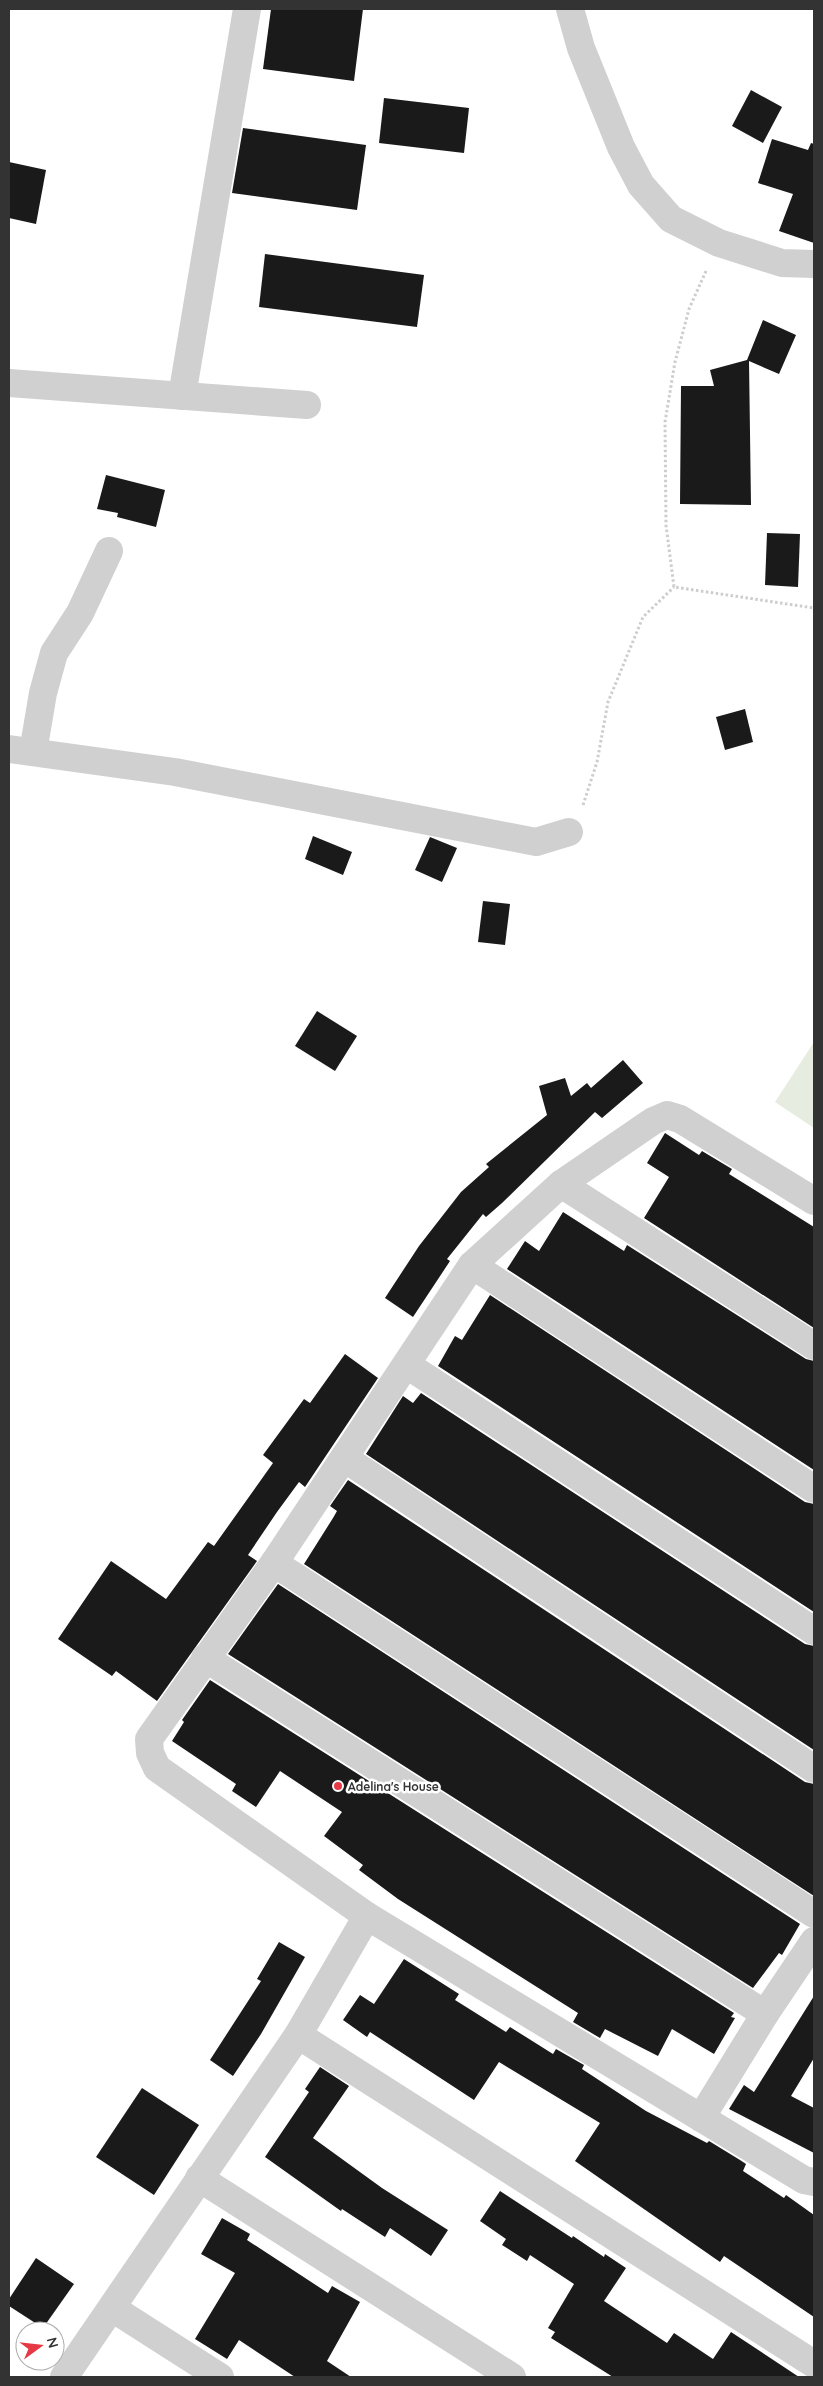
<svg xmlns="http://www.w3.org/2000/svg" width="823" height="2386" font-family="Quicksand,sans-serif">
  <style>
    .green { fill: #e6ecdf }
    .building { fill: #1a1a1a }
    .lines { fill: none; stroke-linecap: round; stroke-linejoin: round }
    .path { stroke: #cdcdcd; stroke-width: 3; stroke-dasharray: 2.5 2.5; stroke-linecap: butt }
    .minor { stroke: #d0d0d0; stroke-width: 28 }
    .poi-dot { fill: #e63946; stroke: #fff; stroke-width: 2 }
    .labels { text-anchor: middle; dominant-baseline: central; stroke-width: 5; stroke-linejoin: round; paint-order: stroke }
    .poi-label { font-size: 12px; font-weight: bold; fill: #333; stroke: #fff; text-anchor: start }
  </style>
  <rect width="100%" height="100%" fill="#fff"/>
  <path class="green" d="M814,1042V1128L775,1102Z"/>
  <g class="building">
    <path d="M271,9H363L354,81L263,69Z"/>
    <path d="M751,90L782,107L763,143L732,126Z"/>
    <path d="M384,98L469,108L464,153L379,143Z"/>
    <path d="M243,128L366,145L357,210L232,193Z"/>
    <path d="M772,139L808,150L811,143L814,144V243L779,231L793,194L758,183Z"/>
    <path d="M9,162L46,170L36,224L9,218Z"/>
    <path d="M265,254L424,275L417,327L259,307Z"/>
    <path d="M763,320L796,335L779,374L749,361L751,505L680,504L681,386H714L710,370L747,360Z"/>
    <path d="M106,475L165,490L156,527L117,517L118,513L97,509Z"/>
    <path d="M767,533L800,534L798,587L765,585Z"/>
    <path d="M745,709L753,742L725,750L716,717Z"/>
    <path d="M313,836L352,852L343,875L305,859Z"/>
    <path d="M430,837L457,848L442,882L415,870Z"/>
    <path d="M483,901L510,904L505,945L478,942Z"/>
    <path d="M317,1011L357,1036L335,1071L295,1046Z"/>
    <path d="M623,1060L643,1083L602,1118L595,1112L502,1203L486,1217L483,1214L447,1259L450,1261L413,1317L385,1298L419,1246L461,1192L489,1167L486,1164L547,1115L539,1086L565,1078L571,1096L587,1083L591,1088Z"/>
    <path d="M665,1133L699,1155L702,1151L732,1169L729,1174L814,1227V1328L644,1218L669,1177L647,1163Z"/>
    <path d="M563,1212L624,1251L627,1245L806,1359L814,1361V1470L507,1269L525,1241L539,1251Z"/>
    <path d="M490,1295L805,1502L814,1504V1612L438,1366L455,1336L462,1340Z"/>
    <path d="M345,1354L378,1378L305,1487L299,1482L277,1512L248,1555L257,1561L157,1701L116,1671L112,1676L58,1639L111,1561L166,1599L208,1542L214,1546L273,1463L263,1455L304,1399L310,1403Z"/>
    <path d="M421,1393L805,1644L814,1646V1750L366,1454L403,1396L413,1403Z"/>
    <path d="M348,1480L805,1782L814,1784V1896L304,1564L333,1518L337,1511L330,1506Z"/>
    <path d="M278,1584L800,1924L782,1955L779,1953L753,1988L228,1654Z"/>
    <path d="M210,1680L734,2013L731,2017L735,2018L714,2054L672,2029L658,2056L605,2029L600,2038L573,2022L578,2013L398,1899L359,1870L363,1865L324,1836L342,1812L280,1771L256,1807L232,1791L236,1784L172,1741L184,1722L182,1720Z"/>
    <path d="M279,1942L305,1957L261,2034L233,2076L210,2060L261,1981L257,1979Z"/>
    <path d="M404,1959L459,1994L455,2000L506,2032L510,2027L553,2054L556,2049L584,2065L582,2069L646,2111L707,2143L709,2141L740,2160L746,2164L743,2171L784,2198L786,2195L814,2215V2317L724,2256L720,2262L575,2161L600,2123L499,2062L474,2100L370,2032L367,2037L343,2020L360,1995L374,2004Z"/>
    <path d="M814,1996V2058L791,2096L814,2108V2153L729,2109L744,2085L754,2092Z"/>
    <path d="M320,2067L349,2086L313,2138L382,2188L448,2230L431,2256L390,2228L385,2237L342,2209L341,2211L265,2157L309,2092L305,2089Z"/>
    <path d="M142,2088L199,2125L154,2195L96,2157Z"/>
    <path d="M500,2191L572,2238L573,2236L604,2257L605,2254L626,2268L604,2301L667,2343L674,2333L713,2359L731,2332L799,2377H613L551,2338L555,2332L548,2328L574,2284L530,2255L527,2261L502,2245L506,2239L480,2221Z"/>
    <path d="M222,2218L250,2234L247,2240L328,2293L332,2286L360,2302L327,2361L351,2377H295L239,2340L227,2359L195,2339L235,2273L201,2254Z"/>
    <path d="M36,2258L74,2284L43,2328L9,2306V2299Z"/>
  </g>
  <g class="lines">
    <g class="path">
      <path d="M706,271L689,309L675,362L665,422L666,525L674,587L814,608"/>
      <path d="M583,805L597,762L608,702L643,617L674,587"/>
    </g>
    <g class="minor">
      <path d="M570,9L581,48L621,147L641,185L671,219L719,243L782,263L814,264"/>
      <path d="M9,383L307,405"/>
      <path d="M182,396L247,9"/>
      <path d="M9,749L175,772L536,842L569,832"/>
      <path d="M33,752L43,693L54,653L80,613L109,551"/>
      <path d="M561,1184L814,1346"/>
      <path d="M814,1201L680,1119L667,1115L653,1121L561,1184L472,1265L274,1563L149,1739L150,1753L157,1768L367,1916L804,2180L814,2182"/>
      <path d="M472,1265L814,1489"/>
      <path d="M407,1365L814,1631"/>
      <path d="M344,1458L814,1769"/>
      <path d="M274,1563L814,1914"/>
      <path d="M205,1658L765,2014"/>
      <path d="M298,2035L814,2364"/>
      <path d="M701,2118L765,2014L814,1941"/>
      <path d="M199,2178L512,2377"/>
      <path d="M112,2308L220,2377"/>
      <path d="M64,2377L298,2035L367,1916"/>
    </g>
  </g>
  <circle class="poi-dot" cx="338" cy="1786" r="5"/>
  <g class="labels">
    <g class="poi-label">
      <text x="348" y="1786">Adelina's House</text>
    </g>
  </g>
  <rect width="823" height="2386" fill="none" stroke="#333333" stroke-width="20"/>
  <g transform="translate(40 2346) rotate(75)"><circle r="24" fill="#ffffff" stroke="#adadad"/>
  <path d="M0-4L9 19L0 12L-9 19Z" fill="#e63946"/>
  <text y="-8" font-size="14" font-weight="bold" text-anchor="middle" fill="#333333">N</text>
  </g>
</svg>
